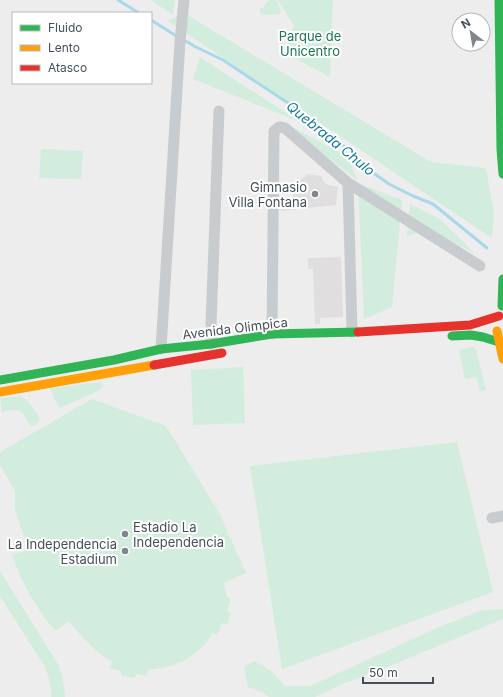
<svg xmlns="http://www.w3.org/2000/svg" width="503" height="697" font-family="Inter,sans-serif">
  <style>
    .education { fill: #e0dedf }
    .green { fill: #d2ecde }
    .lines { fill: none; stroke-linecap: round; stroke-linejoin: round }
    .stream { stroke: #a8d8e9; stroke-width: 3 }
    .street { stroke: #c9ccce; stroke-width: 11 }
    .fast { stroke: #30b455; stroke-width: 9 }
    .slow { stroke: #ff9f0a; stroke-width: 9 }
    .jam { stroke: #e5322d; stroke-width: 9 }
    .poi-dot { fill: #81868d; stroke: #fff; stroke-width: 1.5 }
    .labels { text-anchor: middle; dominant-baseline: central; stroke-width: 4; stroke-linejoin: round; paint-order: stroke }
    .park-label { font-size: 13px; fill: #1a764d; stroke: #fff }
    .poi-label { font-size: 13px; fill: #464f59; stroke: #fff; text-anchor: end }
    .street-label { font-size: 13px; fill: #464f59; stroke: #fff }
    .water-label { font-size: 14px; font-style: italic; fill: #127a9f; stroke: #fff }
  </style>
  <rect width="100%" height="100%" fill="#eeeded"/>
  <g class="education">
    <path d="M308,174L321,176L325,184L338,187L336,205L281,211V200L293,198V189L303,190L300,180Z"/>
    <path d="M341,257L343,317L320,318V324H315L313,269H308V258Z"/>
  </g>
  <g class="green">
    <path d="M151,0H175L173,15Z"/>
    <path d="M269,0H275L277,1L281,14L264,15L260,13V8H263L266,2Z"/>
    <path d="M278,0H333L330,77L284,53L294,26Z"/>
    <path d="M184,13L431,162L486,168L494,214L492,238L168,21Z"/>
    <path d="M200,57L300,122L193,79Z"/>
    <path d="M283,122L348,157L357,180Z"/>
    <path d="M41,149L83,151L81,179L39,178Z"/>
    <path d="M358,183L402,200L392,307L364,319Z"/>
    <path d="M410,204L440,219L474,253L429,230L407,236Z"/>
    <path d="M473,347L476,349L486,390L480,391L476,377L465,379L459,350Z"/>
    <path d="M243,367L245,423L193,425L191,370Z"/>
    <path d="M101,382L103,386L100,390L60,408L54,398L50,388Z"/>
    <path d="M20,396C31,402 35,410 40,421L31,427C21,409 22,408 2,412L0,398Z"/>
    <path d="M92,399L166,426L218,511L246,573L224,583L227,597L231,599L227,611L231,612L227,624L222,623L217,635L213,633C196,658 178,667 148,670L146,676L136,674L135,678L121,675V671L109,668L112,662C93,650 83,638 69,621L55,631C36,607 22,584 12,555L30,549L21,529L17,517L15,507V491L0,465V452Z"/>
    <path d="M457,442L493,592L282,669L250,466Z"/>
    <path d="M0,571L59,666C63,677 64,686 65,697H51C52,686 49,678 45,667L0,596Z"/>
    <path d="M503,609V619L392,665L340,685L315,697H269L264,693L248,687L244,667L254,661L270,670L285,686H310L437,628L482,610Z"/>
  </g>
  <g class="lines">
    <g class="stream">
      <path d="M118,0L139,13"/>
      <path d="M151,20L178,37"/>
      <path d="M182,39L194,46L223,60L300,111L322,133L352,151L365,167L389,184L413,196L433,204L487,248"/>
    </g>
    <g class="street">
      <path d="M348,183L352,332"/>
      <path d="M272,334L274,131L279,127L285,128L348,183L480,266"/>
      <path d="M211,344V324L219,111"/>
      <path d="M161,349L180,42L184,0"/>
      <path d="M492,518L503,516"/>
    </g>
    <g class="fast">
      <path d="M499,0L501,149L503,174"/>
      <path d="M502,306L503,279"/>
      <path d="M452,336L471,335L483,337L499,342"/>
      <path d="M0,380L114,360L161,349L211,344L272,334L358,332"/>
    </g>
    <g class="slow">
      <path d="M497,331L503,359"/>
      <path d="M0,392L154,365"/>
    </g>
    <g class="jam">
      <path d="M358,332L470,325L499,316"/>
      <path d="M154,365L222,353"/>
    </g>
  </g>
  <g class="poi-dot">
    <circle cx="315" cy="194" r="4"/>
    <circle cx="125" cy="534" r="4"/>
    <circle cx="125" cy="551" r="4"/>
  </g>
  <g class="labels">
    <g class="park-label">
      <text x="310" y="36">Parque de<tspan x="310" dy="15">Unicentro</tspan></text>
    </g>
    <g class="poi-label">
      <text x="307" y="187">Gimnasio<tspan x="307" dy="15">Villa Fontana</tspan></text>
      <text x="133" y="527" text-anchor="start">Estadio La<tspan x="133" dy="15">Independencia</tspan></text>
      <text x="117" y="544">La Independencia<tspan x="117" dy="15">Estadium</tspan></text>
    </g>
    <g class="street-label">
      <text transform="translate(235 328) rotate(-7)">Avenida Olimpica</text>
    </g>
    <g class="water-label">
      <text transform="translate(331 138) rotate(39)">Quebrada Chulo</text>
    </g>
  </g>
  <rect x="12" y="12" width="140" height="72" fill="#ffffff" stroke="#b5b9bd"/>
  <rect x="20" y="25" width="20" height="6" fill="#30b455" stroke="#b5b9bd"/>
  <text x="48" y="32" font-size="12" fill="#464f59">Fluido</text>
  <rect x="20" y="45" width="20" height="6" fill="#ff9f0a" stroke="#b5b9bd"/>
  <text x="48" y="52" font-size="12" fill="#464f59">Lento</text>
  <rect x="20" y="65" width="20" height="6" fill="#e5322d" stroke="#b5b9bd"/>
  <text x="48" y="72" font-size="12" fill="#464f59">Atasco</text>
  <g transform="translate(471 32) rotate(329)"><circle r="19" fill="#ffffff" stroke="#b5b9bd"/>
  <path d="M0-3L7 15L0 10L-7 15Z" fill="#81868d"/>
  <text y="-6" font-size="11" font-weight="bold" text-anchor="middle" fill="#464f59">N</text>
  </g>
  <path d="M363 677v6h70v-6" fill="none" stroke="#464f59" stroke-width="2"/>
  <text x="369" y="677" font-size="12" fill="#464f59" stroke="#ffffff" stroke-width="3" paint-order="stroke">50 m</text>
</svg>
